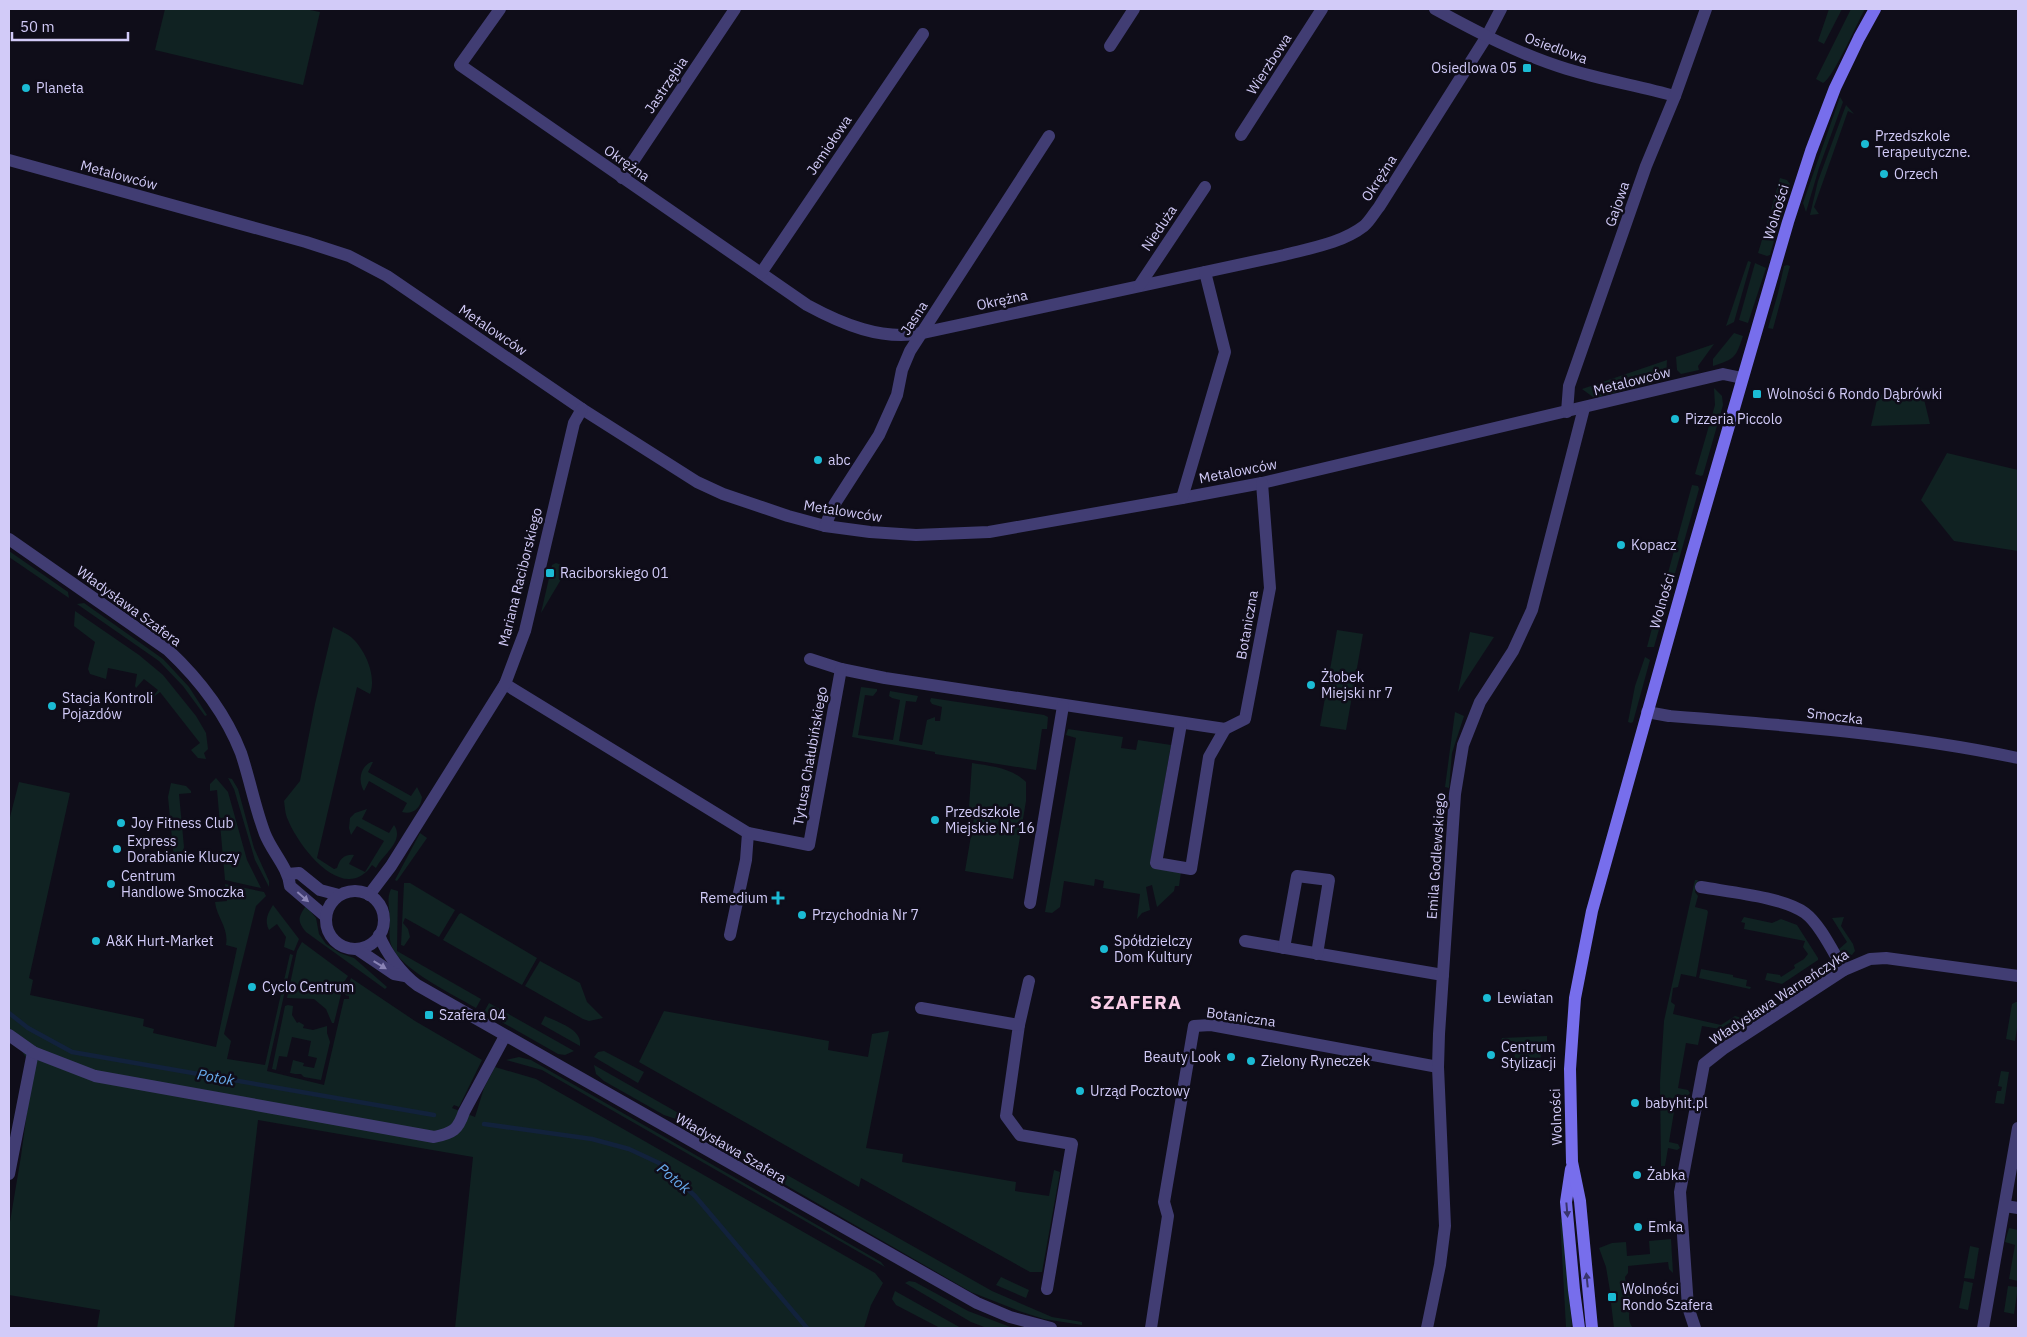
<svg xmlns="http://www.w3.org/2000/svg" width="2027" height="1337" font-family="'IBM Plex Sans',sans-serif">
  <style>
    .green { fill: #102222; fill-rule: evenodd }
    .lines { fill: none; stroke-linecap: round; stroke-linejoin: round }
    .stream { stroke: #12223c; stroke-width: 4.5 }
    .minor { stroke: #413d73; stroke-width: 12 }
    .tertiary { stroke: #413d73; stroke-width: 12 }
    .secondary { stroke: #776eec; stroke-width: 12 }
    .oneway { fill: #8a84b6 }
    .oneway2 { fill: #39346d }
    .poi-dot { fill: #1bbbd4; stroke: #0f0d19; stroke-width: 2 }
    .labels { text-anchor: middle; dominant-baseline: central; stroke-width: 5; stroke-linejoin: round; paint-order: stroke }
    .street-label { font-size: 14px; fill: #d2cbf8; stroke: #0f0d19 }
    .poi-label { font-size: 14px; fill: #d2cbf8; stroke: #0f0d19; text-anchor: start }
    .water-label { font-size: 15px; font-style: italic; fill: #66a9eb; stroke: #0f0d19 }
    .district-label { font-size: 19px; font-weight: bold; letter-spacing: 1px; fill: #f9cde7; stroke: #0f0d19 }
  </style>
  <rect width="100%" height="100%" fill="#0f0d19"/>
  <g class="green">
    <path d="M165,9H305L320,12L303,85L155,50Z"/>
    <path d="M1829,9H1842L1824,44L1818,41Z"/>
    <path d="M1851,9H1865C1858,21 1833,79 1823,83L1816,79Z"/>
    <path d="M1840,97L1843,102L1819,168L1806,212L1803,203Z"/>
    <path d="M1846,105L1854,114L1848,111L1814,207L1819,214L1810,215L1818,181Z"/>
    <path d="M1780,178L1787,180L1790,184L1782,212L1778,213L1771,210Z"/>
    <path d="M1768,220L1776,223L1778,226L1770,255L1767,256L1758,253Z"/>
    <path d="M1748,261L1751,262L1734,322L1726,326Z"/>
    <path d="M1755,263L1766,268L1748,323L1739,320Z"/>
    <path d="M1787,265L1790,266L1773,329L1768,328L1778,293L1784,266Z"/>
    <path d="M1734,333L1743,336C1736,357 1735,359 1713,366V359Z"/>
    <path d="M1714,344L1698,366L1699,370L1681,374L1677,370L1676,357Z"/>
    <path d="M1667,360L1666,379L1600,397H1593L1582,389Z"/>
    <path d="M1921,387L1930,424L1871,426L1878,395Z"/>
    <path d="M1714,388L1722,396L1723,405L1703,475L1701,476L1695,474L1715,405Z"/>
    <path d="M1947,453L2018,470V551L1954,541L1921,500Z"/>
    <path d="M1692,485L1698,486L1699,489L1672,584L1669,585L1665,584Z"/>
    <path d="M9,551L68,592L69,598L9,557Z"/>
    <path d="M556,563L567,567L566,571L541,613L552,565Z"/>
    <path d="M1661,594L1668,598L1654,647H1647Z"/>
    <path d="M84,603L163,659L189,687L207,715L205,716L183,686L159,661L77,604Z"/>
    <path d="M75,611L139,655L163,675L196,716L206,733L208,749L204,753L206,759L198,758L191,750L200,743L160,692L151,699L158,690L144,679L136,688L135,686L137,674L108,668L106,679L90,674L88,669L95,642L74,626Z"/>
    <path d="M333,627C339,630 346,633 351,637C365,649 377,676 370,694L357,687L317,858L334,869L337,868C340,859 344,854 354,855L349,864L365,872L384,841L357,826L351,835L349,828L350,818L355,813L367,809L362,819L389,833L394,825C405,841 383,854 376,868L372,865C344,906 299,847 288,820C285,814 285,807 284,801L300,781L315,704Z"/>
    <path d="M1337,630L1363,634L1346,730L1320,726Z"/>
    <path d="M1470,632L1494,637L1458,692Z"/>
    <path d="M1645,657L1650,660L1633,722L1631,723L1628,722L1635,686Z"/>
    <path d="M861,687L877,689V691L873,696L865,695L858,735L893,740L900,700L892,698L889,696L890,691L918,696L916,702L906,701L899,741L922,745L927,720L935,717V721H940L942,707L932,704L930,701L931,698L1044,715L1048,717L1047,729H1042L1036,770L935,754V752L852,737Z"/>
    <path d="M1455,712L1464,716L1452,753L1449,788L1445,787Z"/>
    <path d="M1068,729L1123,737L1121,748L1136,750L1138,740L1171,745L1150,866L1181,872L1179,886H1175L1174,891L1157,907L1152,885L1146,887L1150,910L1142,913L1137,919L1140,894L1103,888L1104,881L1095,879L1094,886L1064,881L1060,907L1052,913L1045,912L1076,738L1066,735Z"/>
    <path d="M371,762H373L368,772L411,796L417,787L422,797C421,808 413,815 402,812L407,803L369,781L364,791C358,781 360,767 371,762Z"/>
    <path d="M972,763C991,766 1012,768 1026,782V801L1013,879L965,871L974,818L969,807Z"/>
    <path d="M216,778L228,792L247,860L261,888L225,880L217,790L210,791V784Z"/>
    <path d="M228,778L232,779L238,789L254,848L269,881V887L255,860L234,789Z"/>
    <path d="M19,782L70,793L29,978L33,980L30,995L144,1019L143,1026L154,1029L153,1033L216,1047L237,948L226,945C229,928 217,918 215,902L227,901L225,884L264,892L266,896L256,906L224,1034L231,1041L227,1059L265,1065L290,954L293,955L267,1071L324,1085L344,999H349V996L345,995L351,978L415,1021L482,1060L459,1107L454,1105L452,1108L475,1117L484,1088L495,1067L536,1079L875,1273L883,1283L871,1305L864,1328H455L473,1157L258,1120L234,1328H97L100,1310L9,1295V1228L21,1156L33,1068L19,1047L9,1039V821Z"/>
    <path d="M171,783L186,786L191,791V793L179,794L184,847L180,864L178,859H176L175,862L174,859L168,797Z"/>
    <path d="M420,833L427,838L397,881L395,880Z"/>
    <path d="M1695,880H1698L1695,892L1698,896L1695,907L1707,910L1708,912L1696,977L1681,974L1678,987L1673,988L1671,1002L1675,1005L1673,1014L1721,1025L1735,1016L1742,1018L1744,1024L1741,1029L1734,1020L1720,1029L1702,1026L1698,1045L1686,1043L1678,1088L1688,1090L1690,1093L1687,1096L1677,1094L1669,1142L1678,1144L1680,1148L1677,1150L1668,1148L1665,1166H1661L1660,1082L1664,1021Z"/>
    <path d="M404,883H410L455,910L439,937L405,918L403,923L408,929L410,937L404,946L401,945Z"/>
    <path d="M391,889L398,891L397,951L481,999L476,1008C454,995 402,970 392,947C388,938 390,929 390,920C390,909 386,899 391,889Z"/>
    <path d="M273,905L299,939L294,951L284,947L286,937L277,924L269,930C264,920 268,913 273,905Z"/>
    <path d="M306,906L316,918L319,934L326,944L340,953L354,958L387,987L385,989L306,932C297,921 298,917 306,906Z"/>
    <path d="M461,913L537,958L522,985L443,940L459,914Z"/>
    <path d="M1744,917L1772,923L1781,919L1797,925L1818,958V960L1782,984L1765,980L1767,973L1780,975L1781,977L1795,968L1794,965L1804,959L1808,954L1803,947L1805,941L1744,929L1745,923L1741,922Z"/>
    <path d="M1844,917L1841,926L1853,944L1855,951L1852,955L1844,954L1838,950L1847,942L1832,918Z"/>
    <path d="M302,942L348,976L344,982L334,1023H332L326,1009L314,999L287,998L297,951Z"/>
    <path d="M540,961L580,983L587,1002L603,1018L589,1021L583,1019L525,986Z"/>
    <path d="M1701,969L1733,975V977L1747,980L1746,986L1751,987L1750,989L1699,978Z"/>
    <path d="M2016,1002H2018V1022L2015,1041L2006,1039L2012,1004Z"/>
    <path d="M489,1003L574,1051L565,1055L558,1054L484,1012Z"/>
    <path d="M288,1005L293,1006L292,1015L297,1023L299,1022L304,1025L303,1028L313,1030L327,1026V1033L330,1042L321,1080L304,1077L301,1074H295L272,1069L285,1006ZM292,1037L311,1041L308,1056L317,1058L314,1068L303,1066L304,1063L293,1060L290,1073L276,1070L279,1056L287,1057Z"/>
    <path d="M664,1011L829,1041L828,1050L868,1057L872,1034L889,1031L866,1148L903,1154L902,1162L1016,1182L1015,1191L1049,1196L1054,1170L1060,1172L1042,1272H1030L861,1178L859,1187L639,1062Z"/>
    <path d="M545,1016C557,1022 583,1029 580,1046L541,1024Z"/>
    <path d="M1547,1036V1051H1541L1540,1067L1522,1068L1521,1064L1515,1065L1514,1041H1501L1502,1038Z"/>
    <path d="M604,1051L644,1072L638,1083L594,1057L598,1052Z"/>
    <path d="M519,1057L531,1060L881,1262L885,1267L542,1070L506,1060Z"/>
    <path d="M594,1065L696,1123L694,1125L664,1115L604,1081L596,1074Z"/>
    <path d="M2001,1071L2009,1072L2004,1104L1995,1103L1997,1091H2001L2002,1087L1998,1086Z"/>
    <path d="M736,1146L992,1291L1052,1317L1082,1322V1325L1044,1319L1019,1311L971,1292L777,1180L735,1148Z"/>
    <path d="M1560,1219L1562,1221L1572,1325L1571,1327H1566Z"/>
    <path d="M2009,1228L2018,1230V1281L2009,1279L2015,1245L2005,1242Z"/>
    <path d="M1671,1239L1673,1273L1669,1269L1668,1262L1628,1266V1273L1625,1277C1626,1286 1629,1290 1630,1297C1632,1309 1625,1318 1633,1328H1614L1611,1303L1615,1302L1614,1291H1610L1606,1267L1599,1248L1612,1243L1626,1242L1627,1256L1650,1254L1649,1241Z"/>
    <path d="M1970,1246L1979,1248L1974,1279L1964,1278Z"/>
    <path d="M1001,1277L1029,1290L1026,1298L996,1285Z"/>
    <path d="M909,1281L915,1282L968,1311L1013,1328H987L971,1322L905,1283Z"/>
    <path d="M1964,1281L1973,1283L1968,1310L1959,1308Z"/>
    <path d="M2008,1286L2018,1287L2014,1314L2004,1312Z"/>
    <path d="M895,1291L961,1328H940L896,1305L892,1299Z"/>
  </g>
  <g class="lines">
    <g class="stream">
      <path d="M9,1013L28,1028L72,1052L434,1115"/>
      <path d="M484,1124L592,1139L629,1149L659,1163L695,1196L807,1328"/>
    </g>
    <g class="minor">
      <path d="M500,9L460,65L807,305C842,324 882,341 922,333L1284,255C1311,248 1342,243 1364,226C1370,221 1374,213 1379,207L1487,36L1501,9"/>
      <path d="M1435,9C1477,32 1521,55 1567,69C1603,80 1639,86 1675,96"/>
      <path d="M1110,46L1134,9"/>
      <path d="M1241,135L1322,9"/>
      <path d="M9,160L306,242L349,256L387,276L582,409L697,482L723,494L788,516L825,526L870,532L916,535L989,532L1182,498L1262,483L1723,374L1742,378"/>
      <path d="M622,178L735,9"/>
      <path d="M761,273L923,34"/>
      <path d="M1139,286L1205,187"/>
      <path d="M1567,412L1569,386L1646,166L1675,96L1706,9"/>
      <path d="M1182,498L1225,352L1205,272"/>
      <path d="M825,526L834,505L879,435L897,395L902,370L910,351L1049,136"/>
      <path d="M810,659L841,669L885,678L1225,729L1245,719L1270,588L1262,483"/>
      <path d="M505,684L748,833L746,860L730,935"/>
      <path d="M1647,712L1669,716C1786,725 1904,734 2018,758"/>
      <path d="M1181,724L1156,863L1191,869L1209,757L1225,729"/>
      <path d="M748,833L809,845L841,669"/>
      <path d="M1701,887C1729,892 1783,897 1805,913C1820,924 1834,954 1844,970"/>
      <path d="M369,895L391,866L505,684L525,631L574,423L582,409"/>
      <path d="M1030,903L1063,706"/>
      <path d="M1245,941L1443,975"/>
      <path d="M1284,948L1297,876L1329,880L1317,954"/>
      <path d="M1029,981L1019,1025L1006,1116L1020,1135L1072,1144L1047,1289"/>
      <path d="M921,1008L1019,1025"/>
      <path d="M9,1035L33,1052L9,1174"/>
      <path d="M33,1052L95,1076L434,1137C453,1133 458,1130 464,1112L505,1036"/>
      <path d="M2005,1206L2018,1208"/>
      <path d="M1151,1328L1168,1216L1164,1202L1194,1026L1211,1025L1438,1067"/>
      <path d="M1427,1328L1440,1265L1445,1226L1438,1067L1439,1034L1455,794L1463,745L1480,702L1513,651L1532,610L1584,408"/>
      <path d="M1695,1328L1688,1307L1680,1192L1704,1064L1723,1049L1844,970L1870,959L1886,958L2018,976"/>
      <path d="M1983,1328L2018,1128"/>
    </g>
    <g class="tertiary">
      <path d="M9,539L168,650C200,680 225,712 241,753C250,780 255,808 265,834C272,852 288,867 290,886L325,916"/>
      <path d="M288,874L299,873L320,890L339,895"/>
      <circle cx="355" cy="920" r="29"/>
      <path d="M379,935C386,953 402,974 417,985L977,1303L1010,1317L1051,1328"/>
      <path d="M357,949L394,974L405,976"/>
    </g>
    <g class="secondary">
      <path d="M1571,1169L1566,1202L1574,1290L1579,1328"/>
      <path d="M1592,1328L1580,1201L1572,1162L1570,1069L1575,998L1592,911L1691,557L1788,222L1811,151L1835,88L1859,38L1875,9"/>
    </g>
  </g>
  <defs><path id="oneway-solid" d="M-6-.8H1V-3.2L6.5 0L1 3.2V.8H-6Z" transform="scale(1.25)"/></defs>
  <g class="oneway">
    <use href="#oneway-solid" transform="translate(303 897) rotate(41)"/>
    <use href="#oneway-solid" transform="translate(380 965) rotate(31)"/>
  </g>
  <g class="oneway2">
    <use href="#oneway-solid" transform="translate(1567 1210) rotate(85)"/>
    <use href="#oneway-solid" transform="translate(1587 1280) rotate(-96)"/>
  </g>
  <g class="poi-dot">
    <rect x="1522" y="63" width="10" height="10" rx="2.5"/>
    <circle cx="26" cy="88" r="5"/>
    <circle cx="1865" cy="144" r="5"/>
    <circle cx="1884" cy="174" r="5"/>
    <rect x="1752" y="389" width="10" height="10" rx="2.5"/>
    <circle cx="1675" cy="419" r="5"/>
    <circle cx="818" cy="460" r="5"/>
    <circle cx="1621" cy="545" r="5"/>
    <rect x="545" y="568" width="10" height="10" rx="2.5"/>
    <circle cx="1311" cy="685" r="5"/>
    <circle cx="52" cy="706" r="5"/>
    <circle cx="935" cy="820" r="5"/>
    <circle cx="121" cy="823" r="5"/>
    <circle cx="117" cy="849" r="5"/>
    <circle cx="111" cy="884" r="5"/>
    <path d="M775.5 890.5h5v5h5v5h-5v5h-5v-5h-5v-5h5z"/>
    <circle cx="802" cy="915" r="5"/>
    <circle cx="96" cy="941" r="5"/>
    <circle cx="1104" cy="949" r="5"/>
    <circle cx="252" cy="987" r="5"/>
    <circle cx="1487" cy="998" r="5"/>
    <rect x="424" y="1010" width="10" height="10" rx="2.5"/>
    <circle cx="1491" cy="1055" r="5"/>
    <circle cx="1231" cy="1057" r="5"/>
    <circle cx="1251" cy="1061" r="5"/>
    <circle cx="1080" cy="1091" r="5"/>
    <circle cx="1635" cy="1103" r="5"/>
    <circle cx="1637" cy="1175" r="5"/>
    <circle cx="1638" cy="1227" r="5"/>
    <rect x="1607" y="1292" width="10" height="10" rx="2.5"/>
  </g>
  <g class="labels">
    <g class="street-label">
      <text transform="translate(1556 48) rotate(20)">Osiedlowa</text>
      <text transform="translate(1269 64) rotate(-57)">Wierzbowa</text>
      <text transform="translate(666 85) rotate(-56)">Jastrzębia</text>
      <text transform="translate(829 145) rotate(-56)">Jemiołowa</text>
      <text transform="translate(627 163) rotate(35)">Okrężna</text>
      <text transform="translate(119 175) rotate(15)">Metalowców</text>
      <text transform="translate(1379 178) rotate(-57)">Okrężna</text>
      <text transform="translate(1617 204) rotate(-71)">Gajowa</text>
      <text transform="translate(1776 212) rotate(-73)">Wolności</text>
      <text transform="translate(1159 228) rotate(-56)">Nieduża</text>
      <text transform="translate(1002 300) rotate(-12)">Okrężna</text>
      <text transform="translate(914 318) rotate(-57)">Jasna</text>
      <text transform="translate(493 330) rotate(34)">Metalowców</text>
      <text transform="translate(1632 381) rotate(-14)">Metalowców</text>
      <text transform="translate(1238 471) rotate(-11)">Metalowców</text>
      <text transform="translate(843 511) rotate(9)">Metalowców</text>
      <text transform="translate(520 577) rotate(-76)">Mariana Raciborskiego</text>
      <text transform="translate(1662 601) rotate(-74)">Wolności</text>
      <text transform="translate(129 606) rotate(36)">Władysława Szafera</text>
      <text transform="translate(1247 625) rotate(-80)">Botaniczna</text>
      <text transform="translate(1835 716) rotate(7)">Smoczka</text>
      <text transform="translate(810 756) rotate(-80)">Tytusa Chałubińskiego</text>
      <text transform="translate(1436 856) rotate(-86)">Emila Godlewskiego</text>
      <text transform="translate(1779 997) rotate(-33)">Władysława Warneńczyka</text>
      <text transform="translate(1241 1017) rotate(8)">Botaniczna</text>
      <text transform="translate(1556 1117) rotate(-92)">Wolności</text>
      <text transform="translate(731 1148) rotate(30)">Władysława Szafera</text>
    </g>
    <g class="poi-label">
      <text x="1517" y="68" text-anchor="end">Osiedlowa 05</text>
      <text x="36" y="88">Planeta</text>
      <text x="1875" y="136">Przedszkole<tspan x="1875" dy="16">Terapeutyczne.</tspan></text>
      <text x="1894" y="174">Orzech</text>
      <text x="1767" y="394">Wolności 6 Rondo Dąbrówki</text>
      <text x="1685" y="419">Pizzeria Piccolo</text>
      <text x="828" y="460">abc</text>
      <text x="1631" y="545">Kopacz</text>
      <text x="560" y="573">Raciborskiego 01</text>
      <text x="1321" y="677">Żłobek<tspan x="1321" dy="16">Miejski nr 7</tspan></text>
      <text x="62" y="698">Stacja Kontroli<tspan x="62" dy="16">Pojazdów</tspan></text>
      <text x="945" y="812">Przedszkole<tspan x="945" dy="16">Miejskie Nr 16</tspan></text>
      <text x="131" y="823">Joy Fitness Club</text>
      <text x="127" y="841">Express<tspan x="127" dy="16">Dorabianie Kluczy</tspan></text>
      <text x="121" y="876">Centrum<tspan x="121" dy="16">Handlowe Smoczka</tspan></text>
      <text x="768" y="898" text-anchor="end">Remedium</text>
      <text x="812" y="915">Przychodnia Nr 7</text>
      <text x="106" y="941">A&amp;K Hurt-Market</text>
      <text x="1114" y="941">Spółdzielczy<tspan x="1114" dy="16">Dom Kultury</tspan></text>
      <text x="262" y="987">Cyclo Centrum</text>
      <text x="1497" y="998">Lewiatan</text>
      <text x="439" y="1015">Szafera 04</text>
      <text x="1501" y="1047">Centrum<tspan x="1501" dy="16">Stylizacji</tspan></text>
      <text x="1221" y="1057" text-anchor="end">Beauty Look</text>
      <text x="1261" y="1061">Zielony Ryneczek</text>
      <text x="1090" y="1091">Urząd Pocztowy</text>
      <text x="1645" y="1103">babyhit.pl</text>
      <text x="1647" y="1175">Żabka</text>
      <text x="1648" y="1227">Emka</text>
      <text x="1622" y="1289">Wolności<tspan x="1622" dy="16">Rondo Szafera</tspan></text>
    </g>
    <g class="water-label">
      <text transform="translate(216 1077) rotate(10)">Potok</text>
      <text transform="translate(674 1178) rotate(40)">Potok</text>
    </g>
    <g class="district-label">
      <text x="1136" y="1002">SZAFERA</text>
    </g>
  </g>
  <rect width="2027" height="1337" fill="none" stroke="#d2cbf8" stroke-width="20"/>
  <path d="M12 32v8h116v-8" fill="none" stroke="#d2cbf8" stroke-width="2.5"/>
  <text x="20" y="32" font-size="15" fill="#d2cbf8" stroke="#0f0d19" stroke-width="4" paint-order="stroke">50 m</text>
</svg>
